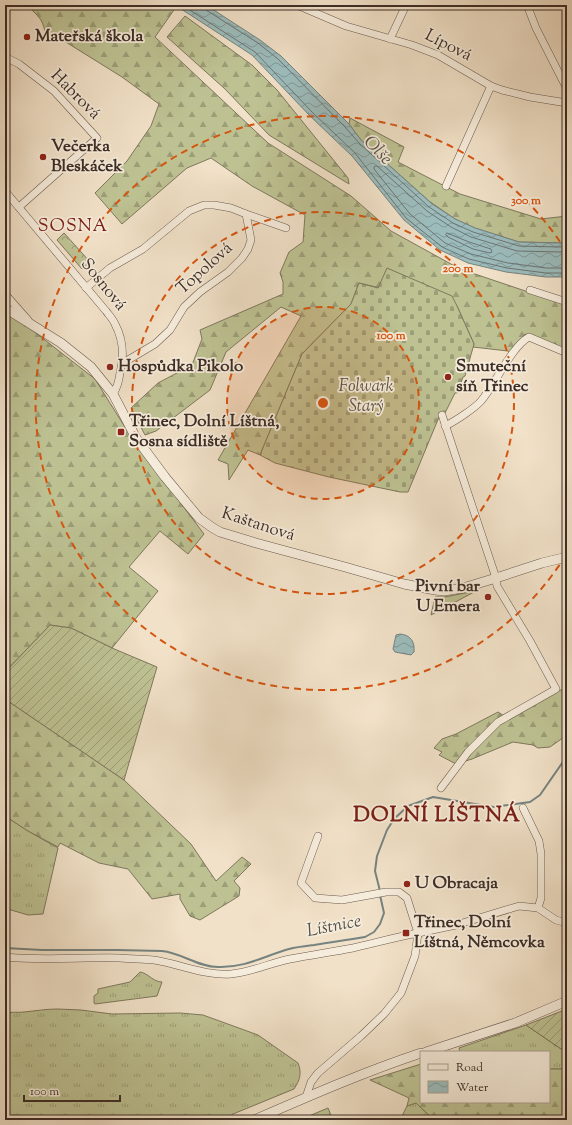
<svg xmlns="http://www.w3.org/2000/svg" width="572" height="1125" font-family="'Sorts Mill Goudy',serif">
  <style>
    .grass { fill: url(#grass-tufts); stroke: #7e785d }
    .forest { fill: url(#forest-firs); stroke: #7e785d }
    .cemetery { fill: url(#cemetery-stones); stroke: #7e785d }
    .park { fill: url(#park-crowns); stroke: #7e785d }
    .garden { fill: url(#garden-furrows); stroke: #7e785d }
    .water { fill: url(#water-waves); stroke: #768380 }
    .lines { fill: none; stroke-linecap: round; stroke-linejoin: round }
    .shore { stroke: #6c7472; stroke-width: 1 }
    .stream { stroke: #768380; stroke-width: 2 }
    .minor-casing { stroke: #6a5a4f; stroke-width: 8 }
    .tertiary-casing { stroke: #6a5a4f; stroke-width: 10 }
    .minor { stroke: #f6ecdb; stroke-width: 7 }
    .tertiary { stroke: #f6ecdb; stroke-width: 9 }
    .ring { fill: none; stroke: #d7550f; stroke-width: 2; stroke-dasharray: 7 5 }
    .poi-dot { fill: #8f2418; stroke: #f6ecdb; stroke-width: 1.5 }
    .labels { text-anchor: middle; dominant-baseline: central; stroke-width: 3.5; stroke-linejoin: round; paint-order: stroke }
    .poi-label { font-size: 17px; font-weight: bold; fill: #3d2d27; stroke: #f6ecdb; text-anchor: start }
    .street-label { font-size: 17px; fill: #3d2d27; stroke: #f6ecdb }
    .park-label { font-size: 17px; font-style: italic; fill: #5d5242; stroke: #f6ecdb }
    .water-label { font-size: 18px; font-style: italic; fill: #55514c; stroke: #f6ecdb }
    .neighbourhood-label { font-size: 18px; letter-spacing: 1px; fill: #7a1f14; stroke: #f6ecdb }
    .district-label { font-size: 21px; font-weight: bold; letter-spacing: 1px; fill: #7a1f14; stroke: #f6ecdb }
    .centre { fill: #d7550f; stroke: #f6ecdb; stroke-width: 2 }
    .ring-label { font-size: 12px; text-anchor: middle; font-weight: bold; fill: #d7550f; stroke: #f6ecdb; stroke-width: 3.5; stroke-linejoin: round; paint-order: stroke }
  </style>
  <defs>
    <pattern id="grass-tufts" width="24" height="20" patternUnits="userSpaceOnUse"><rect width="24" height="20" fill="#bec293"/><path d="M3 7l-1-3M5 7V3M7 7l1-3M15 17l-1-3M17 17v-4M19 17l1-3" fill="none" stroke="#9c9e78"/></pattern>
    <pattern id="forest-firs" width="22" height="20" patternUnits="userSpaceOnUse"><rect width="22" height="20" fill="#bec293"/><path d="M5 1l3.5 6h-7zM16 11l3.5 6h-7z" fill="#9c9e78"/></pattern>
    <pattern id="cemetery-stones" width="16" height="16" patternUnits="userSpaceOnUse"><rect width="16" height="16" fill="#bec293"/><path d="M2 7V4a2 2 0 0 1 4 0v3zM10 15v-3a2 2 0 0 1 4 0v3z" fill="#9c9e78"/></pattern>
    <pattern id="park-crowns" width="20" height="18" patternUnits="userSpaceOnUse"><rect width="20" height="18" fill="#bec293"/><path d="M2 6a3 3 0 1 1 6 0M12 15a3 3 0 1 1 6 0" fill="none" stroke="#9c9e78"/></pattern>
    <pattern id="garden-furrows" width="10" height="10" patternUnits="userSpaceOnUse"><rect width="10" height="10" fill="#bec293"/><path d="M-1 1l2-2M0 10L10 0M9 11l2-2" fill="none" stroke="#9c9e78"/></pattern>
    <pattern id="water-waves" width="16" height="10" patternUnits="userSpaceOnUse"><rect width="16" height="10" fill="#9cbcbc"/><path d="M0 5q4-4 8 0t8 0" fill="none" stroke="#809999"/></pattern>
  </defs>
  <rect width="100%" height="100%" fill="#f1e1c8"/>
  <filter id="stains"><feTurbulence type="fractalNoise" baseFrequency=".005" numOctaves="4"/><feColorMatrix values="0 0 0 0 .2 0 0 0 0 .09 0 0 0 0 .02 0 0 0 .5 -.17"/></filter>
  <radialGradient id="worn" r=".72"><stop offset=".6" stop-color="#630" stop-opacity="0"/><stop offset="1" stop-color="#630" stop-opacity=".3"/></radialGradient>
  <g class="grass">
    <path d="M476,591L431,615L435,597H444Z"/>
    <path d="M5,816L28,831L58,848L43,914L28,915L11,910H5Z"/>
    <path d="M140,972C148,973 153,982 162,982L157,996L95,1004L94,1003V996L98,993V989L130,982Z"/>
    <path d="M57,1009L81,1010L112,1014L180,1013L203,1015L258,1035L298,1063C302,1073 300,1080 294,1089L233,1114L226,1120H5V1014C12,1011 17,1013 24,1012C35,1011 46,1009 57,1009Z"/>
    <path d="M526,1025L567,1053V1069H549V1052H460L459,1048Z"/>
    <path d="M416,1103L432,1118L436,1120H400L407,1106Z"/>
    <path d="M328,1108L333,1120H308L309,1116Z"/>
  </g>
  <g class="forest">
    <path d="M26,5H173L176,7L155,37L268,143L351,196L391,231L460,269L567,305V351L525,334L513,353L508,351L473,347L474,344L457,306L359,283L351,304L302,354L260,455L248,450L229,480L228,464L218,460L301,316L281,307L226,352L210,390L156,431L145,435L131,408L158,383L192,365L202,339L200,330L283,294V282L280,273L289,252L303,242L305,215L252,186L211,158L187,168L122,224L95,193L127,161L151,126L159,104L122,77L61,39L51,40C43,32 46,31 42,22C39,16 32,10 26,5Z"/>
    <path d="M185,16L252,65L277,90L348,178L349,184L269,135L225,89L167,37Z"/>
    <path d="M350,118L404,147L398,162L460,194L541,219L567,216V242L560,243L519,242L475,228L455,219L429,201L361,140L349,124Z"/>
    <path d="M5,309L95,379L133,440L204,534L188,554L160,531L129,567L158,591L112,648L71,628L50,625L5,672Z"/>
    <path d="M567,688V735L550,747L538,748L533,745L513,742L472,759L456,764L439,755L442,752L434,748L442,739L456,734L498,712L507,718L558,691Z"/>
    <path d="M5,699L124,780L191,844L216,881L242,857L251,864L234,881L240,888L239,896L200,920L190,916L180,899V894L152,899L128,869L99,863L60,843L58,847L28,831L5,816Z"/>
    <path d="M421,1064V1102H549V1069H567V1120H436L432,1118L416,1103L407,1106L409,1098L370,1080Z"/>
  </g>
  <path class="cemetery" d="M387,268L452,296L457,306L474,344L465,376L463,377L457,393H455L445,413L439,417L408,492H400L329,477L275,463L260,455L302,354L351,304L359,283L378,288Z"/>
  <path class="park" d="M64,233L90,262L82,269L57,240Z"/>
  <g class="garden">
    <path d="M50,625L71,628L112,648L157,667L124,780L5,699V672Z"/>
    <path d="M567,1009V1053L526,1025Z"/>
  </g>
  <g class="water">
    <path d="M175,5H206L260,40L281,56L349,124L361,140L432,204L455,219L475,228L519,242L560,243L567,242V277H546L506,272L468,263L440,250L404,220L352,156L310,116L252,55Z"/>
    <path d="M400,634C411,635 415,642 414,652L411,655L395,652L393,649L396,635Z"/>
  </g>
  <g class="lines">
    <g class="shore">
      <path d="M182,5L255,52L313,113L355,153L406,218L442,247L469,259L507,268L546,273H567"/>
      <path d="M205,5V8L206,10L258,43L278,59L345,127L359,143L429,207L453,223L473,232L519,246L560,247L567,246"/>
      <path d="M447,233L469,242L491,249L492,252L490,253L473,249L448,237L446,235Z"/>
      <path d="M567,251L560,252L517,251L471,237L451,227L427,211L377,166H375L374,167V169L410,214L445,243L471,254L508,263L546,268H567"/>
    </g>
    <g class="stream">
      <path d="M380,891L375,871L377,856L387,830L394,819L408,806L433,797L493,807L530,802L540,795L567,756"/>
      <path d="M5,948L42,950H117L162,951C182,953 198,967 218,967C245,968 264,956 289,949C297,947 306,946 314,945C331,942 348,940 365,937L374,932L380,924L384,913L380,895"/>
    </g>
    <g class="minor-casing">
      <g id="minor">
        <path d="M297,5L346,26L412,45L438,55L491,86L502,90L530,97L567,103"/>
        <path d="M527,5L536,28L567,89"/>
        <path d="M390,39L406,5"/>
        <path d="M5,57L19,64L54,91L97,138L19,207"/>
        <path d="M446,186L491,86"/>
        <path d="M5,191L106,311C109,315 113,319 115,324C123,339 124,357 120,373C119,381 117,388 113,394"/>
        <path d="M246,214L286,228"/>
        <path d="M86,288L110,268L143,249L189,211L204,205H214L231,208L246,214L251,240L248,249L242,258L228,272L200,292L184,307L170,330L155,344L123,363"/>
        <path d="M530,290L567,302"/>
        <path d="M5,294L28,320"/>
        <path d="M445,426C454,422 475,408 481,401C495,385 511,347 529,337L567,353"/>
        <path d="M441,788L468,752L498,722L556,689L530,641L497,586L495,575L442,415"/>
        <path d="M523,808L539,841L541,854V898L538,908"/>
        <path d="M318,836L301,883L315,898L342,900L386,892H399L407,898L418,933L456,925L519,906L538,908L556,920L567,923"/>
        <path d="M5,957C43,961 82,957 120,958C131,959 143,959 154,960C180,964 205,976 231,974C252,972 270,963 290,959C311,955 332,952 353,948C375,943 396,937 418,933L415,956L401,993L384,1014L361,1036L318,1073L311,1082L306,1097"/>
      </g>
    </g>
    <g class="tertiary-casing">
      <g id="tertiary">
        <path d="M5,308L61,343L91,367L113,394L136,438L165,477L199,518L213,528L220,532L256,543L345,567L404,584L435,590L444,591L463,588L496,578L542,563L567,557"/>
        <path d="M426,1052L515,1023L567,1001"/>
        <path d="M254,1120C309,1096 364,1072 421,1053"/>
      </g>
    </g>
    <use href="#minor" class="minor"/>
    <use href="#tertiary" class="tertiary"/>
  </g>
  <circle cx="323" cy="403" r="96" fill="#d7550f" fill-opacity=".12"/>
  <g class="ring">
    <circle cx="323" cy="403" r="96"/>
    <circle cx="323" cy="403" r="191"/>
    <path d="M566 555A287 287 0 1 1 566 251"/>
  </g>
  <g class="poi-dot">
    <circle cx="27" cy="37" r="4"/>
    <circle cx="43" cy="157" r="4"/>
    <circle cx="110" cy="367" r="4"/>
    <circle cx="448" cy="377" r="4"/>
    <rect x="117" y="428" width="8" height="8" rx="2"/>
    <circle cx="488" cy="597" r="4"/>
    <circle cx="407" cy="884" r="4"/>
    <rect x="402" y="929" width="8" height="8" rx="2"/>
  </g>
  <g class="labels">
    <g class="poi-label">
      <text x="35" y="37">Mateřská škola</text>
      <text x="51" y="147">Večerka<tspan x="51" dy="20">Bleskáček</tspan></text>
      <text x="118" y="367">Hospůdka Pikolo</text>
      <text x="456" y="367">Smuteční<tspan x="456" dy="20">síň Třinec</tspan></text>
      <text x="129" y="422">Třinec, Dolní Líštná,<tspan x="129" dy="20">Sosna sídliště</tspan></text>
      <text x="480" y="587" text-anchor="end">Pivní bar<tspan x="480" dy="20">U Emera</tspan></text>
      <text x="415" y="884">U Obracaja</text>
      <text x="414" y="923">Třinec, Dolní<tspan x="414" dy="20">Líštná, Němcovka</tspan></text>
    </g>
    <g class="street-label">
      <text transform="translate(448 46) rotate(27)">Lípová</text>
      <text transform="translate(75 95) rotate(45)">Habrová</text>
      <text transform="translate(205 269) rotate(-42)">Topolová</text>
      <text transform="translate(103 285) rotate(51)">Sosnová</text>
      <text transform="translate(258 525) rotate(18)">Kaštanová</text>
    </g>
    <g class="park-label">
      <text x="366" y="387">Folwark<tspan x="366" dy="20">Starý</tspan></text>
    </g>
    <g class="water-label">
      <text transform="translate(377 151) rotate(46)">Olše</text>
      <text transform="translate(334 927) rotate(-11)">Líštnice</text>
    </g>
    <g class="neighbourhood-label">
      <text x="73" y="227">SOSNA</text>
    </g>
    <g class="district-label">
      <text x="437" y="816">DOLNÍ LÍŠTNÁ</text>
    </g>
  </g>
  <circle cx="323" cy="403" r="6" class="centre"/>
  <g class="ring-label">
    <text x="526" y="204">300 m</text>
    <text x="458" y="272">200 m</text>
    <text x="391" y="339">100 m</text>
  </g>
  <rect width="572" height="1125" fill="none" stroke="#f1e1c8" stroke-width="20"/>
  <rect x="6" y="6" width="560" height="1113" fill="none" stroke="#3d2d27" stroke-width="2"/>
  <rect x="10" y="10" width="552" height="1105" fill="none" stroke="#3d2d27"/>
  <rect x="420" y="1051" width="130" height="52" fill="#f6ecdb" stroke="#aca093"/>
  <rect x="428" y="1064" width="20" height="6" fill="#f6ecdb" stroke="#aca093"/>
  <text x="456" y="1071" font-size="12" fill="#3d2d27">Road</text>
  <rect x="428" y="1081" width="20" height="12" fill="url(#water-waves)" stroke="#aca093"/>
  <text x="456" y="1091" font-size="12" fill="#3d2d27">Water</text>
  <path d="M24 1095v6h96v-6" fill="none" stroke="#3d2d27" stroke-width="2"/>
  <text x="30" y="1095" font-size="12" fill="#3d2d27" stroke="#f6ecdb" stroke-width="3" paint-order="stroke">100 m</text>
  <rect width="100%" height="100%" filter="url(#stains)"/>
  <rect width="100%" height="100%" fill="url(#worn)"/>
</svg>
